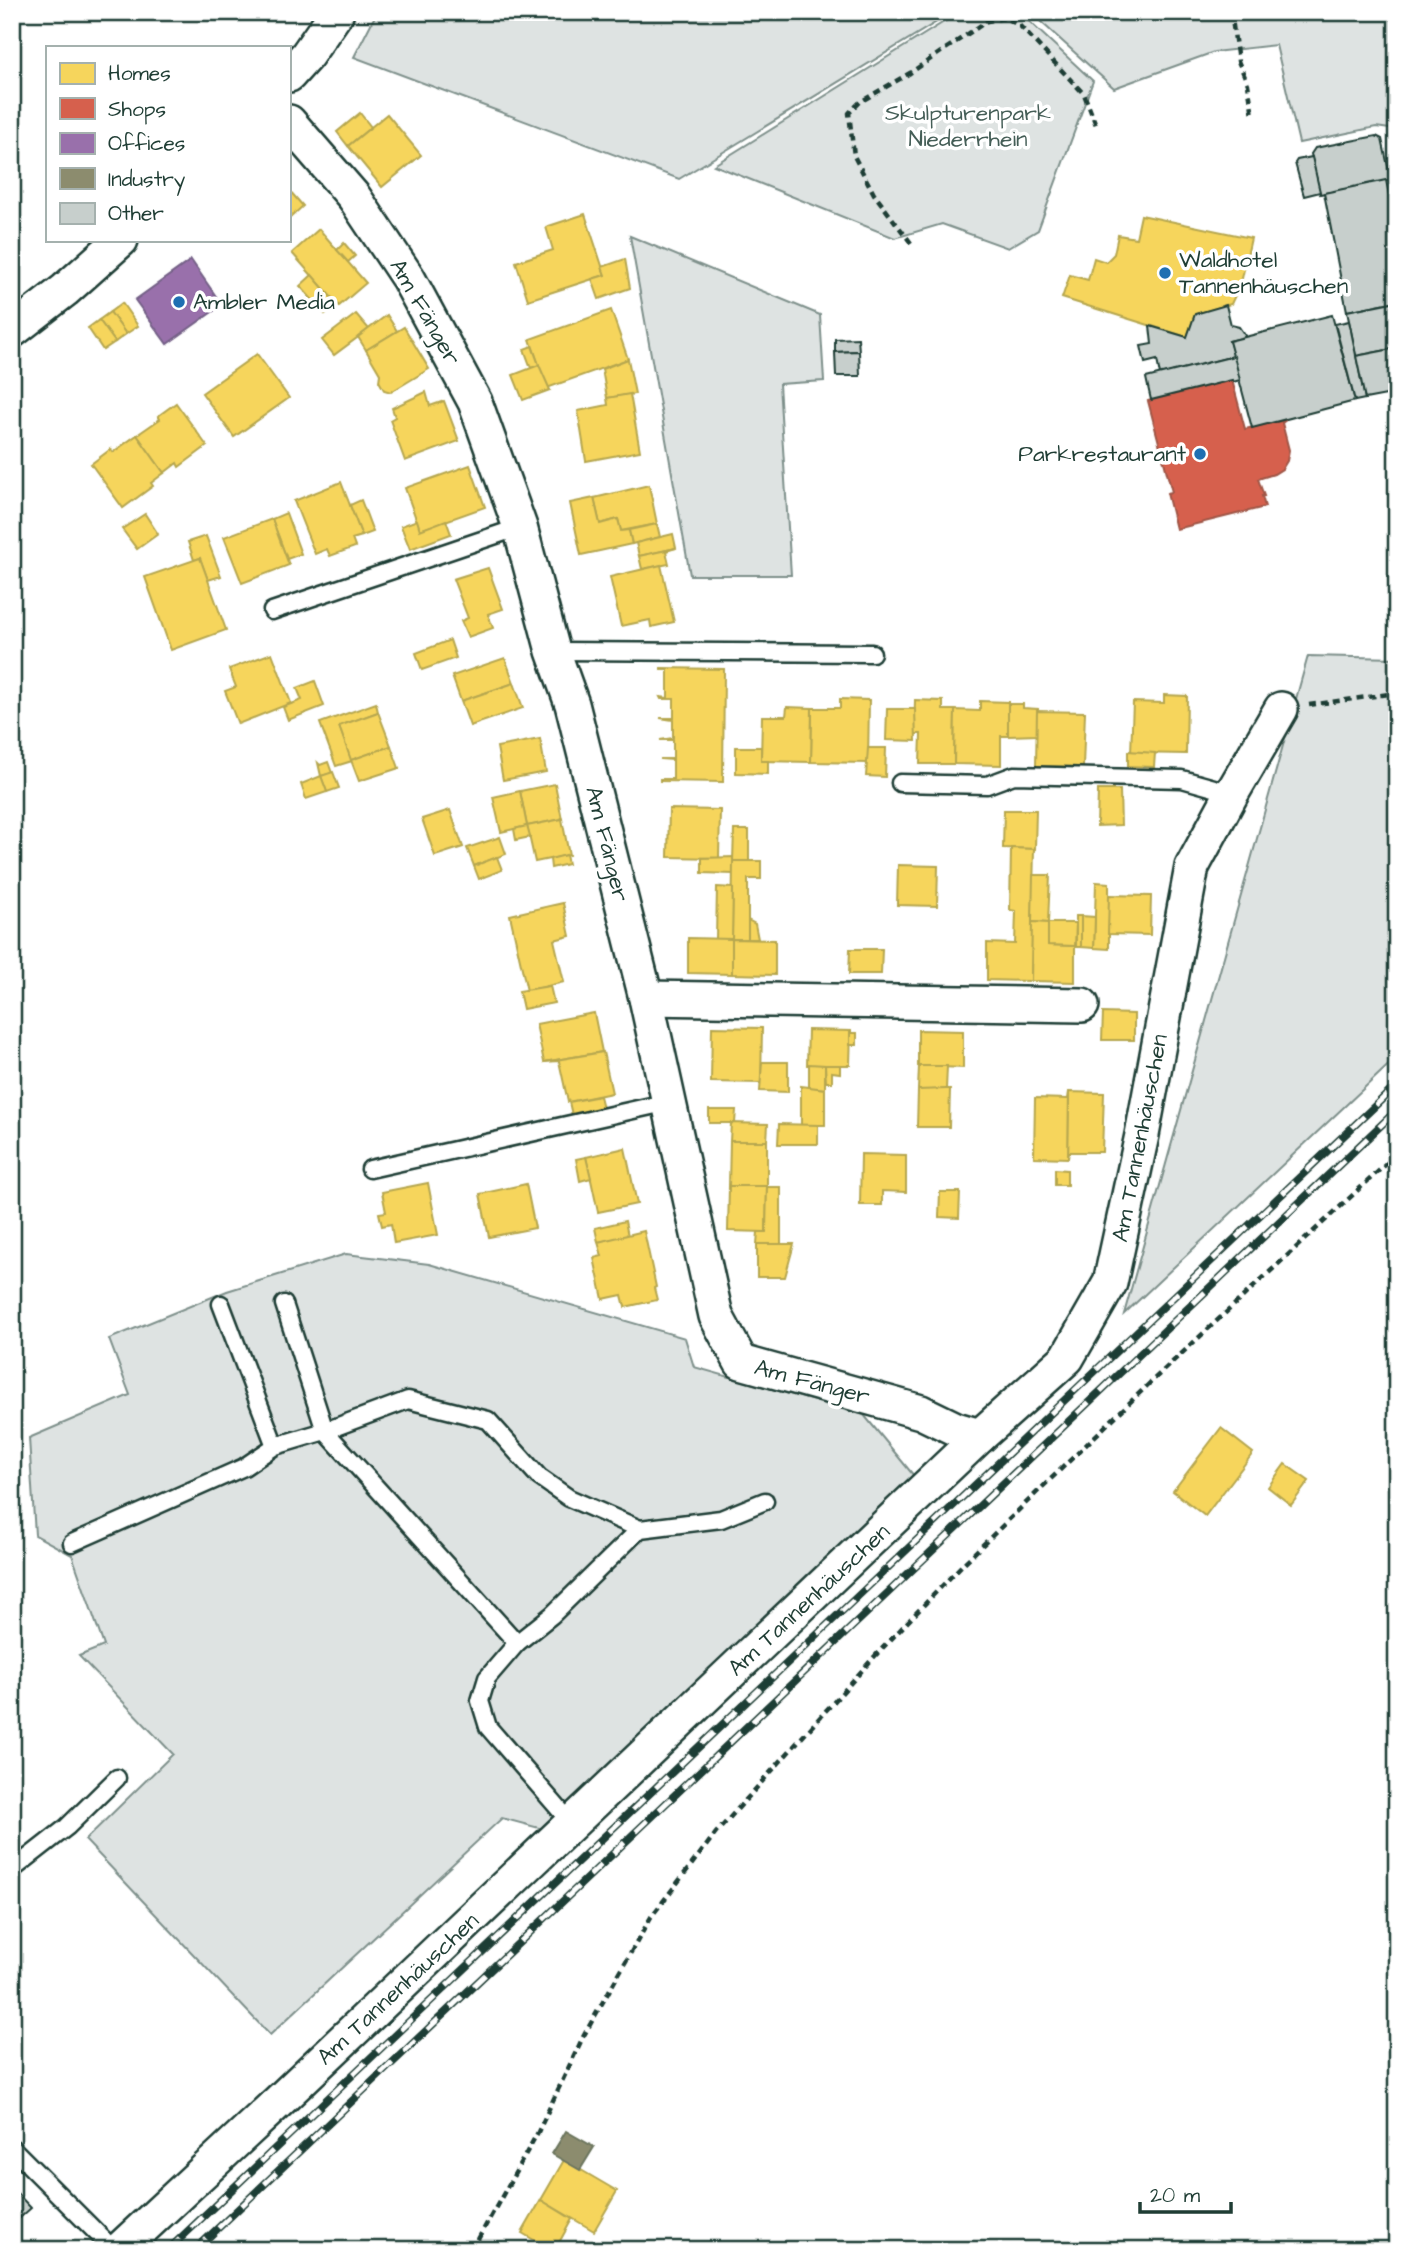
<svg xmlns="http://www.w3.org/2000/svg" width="1409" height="2262" font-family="'Architects Daughter',sans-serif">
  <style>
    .green { fill: #dee3e2; stroke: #7e908b; stroke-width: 2 }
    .homes { fill: #f6d55c; stroke: #b6a750; stroke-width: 2 }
    .shops { fill: #d6604d; stroke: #9f5646; stroke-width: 2 }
    .offices { fill: #9970ab; stroke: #746187; stroke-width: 2 }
    .industry { fill: #8c8c6e; stroke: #6b745d; stroke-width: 2 }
    .building { fill: #c7cfcc; stroke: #1f3d34; stroke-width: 2 }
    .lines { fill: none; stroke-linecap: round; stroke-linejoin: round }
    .lane-casing { stroke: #1f3d34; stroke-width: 21 }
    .street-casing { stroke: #1f3d34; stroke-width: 38 }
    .path { stroke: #1f3d34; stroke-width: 4.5; stroke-dasharray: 7 5; stroke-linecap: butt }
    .lane { stroke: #fff; stroke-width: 16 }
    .street { stroke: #fff; stroke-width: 33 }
    .rail-casing { stroke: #1f3d34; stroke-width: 8 }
    .rail { stroke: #fff; stroke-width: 5; stroke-dasharray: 16; stroke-linecap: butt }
    .poi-dot { fill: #1f6fb2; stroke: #fff; stroke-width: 2.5 }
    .labels { text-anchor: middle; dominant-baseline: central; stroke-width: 7; stroke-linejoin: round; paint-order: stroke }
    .park-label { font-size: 23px; fill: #455e57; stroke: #fff }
    .poi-label { font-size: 23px; fill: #1f3d34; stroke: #fff; text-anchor: start }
    .street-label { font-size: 23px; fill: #1f3d34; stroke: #fff }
  </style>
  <rect width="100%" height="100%" fill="#fff"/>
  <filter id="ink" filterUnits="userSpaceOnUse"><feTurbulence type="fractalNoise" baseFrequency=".0143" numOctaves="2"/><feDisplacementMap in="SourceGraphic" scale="14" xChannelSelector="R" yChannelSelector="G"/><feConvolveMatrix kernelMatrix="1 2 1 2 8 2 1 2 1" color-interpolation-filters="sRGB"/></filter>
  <g filter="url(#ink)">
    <g class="green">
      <path d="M377,12H953L679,179L354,57Z"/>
      <path d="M960,12H1019L1093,81L1038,230L1008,248L942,224L895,238L714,165Z"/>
      <path d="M1030,12H1397V130L1376,127L1299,143L1276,45L1214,52L1114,88Z"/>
      <path d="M630,236L820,315L824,381L779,384L791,575H690Z"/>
      <path d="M1308,656L1397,658V1057L1124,1314Z"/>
      <path d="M346,1254L429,1264L685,1338L694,1367L864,1415L919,1482L550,1831L502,1818L270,2035L85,1840L173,1754L79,1656L104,1646L72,1555L35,1535L29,1438L130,1395L109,1339L227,1291Z"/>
    </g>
    <g class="homes">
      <path d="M360,113L371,127L348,146L337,132Z"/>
      <path d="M387,114L421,155L382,187L348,146Z"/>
      <path d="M289,190L303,206L289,219Z"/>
      <path d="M585,214L605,275L528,300L516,262L553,250L546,227Z"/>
      <path d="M1141,215L1251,238L1241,283L1231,304L1195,314L1187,337L1062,298L1070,275L1088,280L1094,258L1106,262L1114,254L1118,235L1136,238Z"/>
      <path d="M319,229L366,283L339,306L292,253Z"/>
      <path d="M344,243L355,256L348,262L337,250Z"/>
      <path d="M625,259L630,288L599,299L592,279L605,275L602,267Z"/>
      <path d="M312,275L337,304L325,314L300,286Z"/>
      <path d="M122,303L138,326L126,334L110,312Z"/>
      <path d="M611,310L628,359L547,388L530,339Z"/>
      <path d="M110,312L126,334L115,342L99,320Z"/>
      <path d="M356,314L369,329L334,355L322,340Z"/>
      <path d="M387,315L397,331L366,350L358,337Z"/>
      <path d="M99,320L115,342L103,350L88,328Z"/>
      <path d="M404,327L429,369L391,392L384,390L379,381L380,374L366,350Z"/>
      <path d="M532,346L539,365L531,368L524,349Z"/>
      <path d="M257,354L289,398L234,437L202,393Z"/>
      <path d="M628,359L635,394L607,398L602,369Z"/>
      <path d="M539,365L550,390L523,400L513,375Z"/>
      <path d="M426,392L430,406L444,401L459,441L405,461L390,420L395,417L392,408Z"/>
      <path d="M630,394L640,451L586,461L578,411L608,405L607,398Z"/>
      <path d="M176,403L207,446L179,467L177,463L164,473L137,435L160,419L158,416Z"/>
      <path d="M137,435L164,473L151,483L153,486L123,508L91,464L111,449L113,452Z"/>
      <path d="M470,465L485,507L420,530L405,488Z"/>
      <path d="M341,482L362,536L352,539L355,547L330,556L327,549L315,554L294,501Z"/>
      <path d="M649,485L657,524L621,531L618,519L600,524L594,498Z"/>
      <path d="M594,498L600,524L618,519L621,531L629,530L632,544L581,555L570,503Z"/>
      <path d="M361,500L373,532L362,536L350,505Z"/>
      <path d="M286,513L301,554L287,559L272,519Z"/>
      <path d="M145,514L158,534L137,549L122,529Z"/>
      <path d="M272,519L289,565L242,583L224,537Z"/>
      <path d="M417,520L420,530L446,520L451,534L410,549L401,526Z"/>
      <path d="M657,524L660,537L632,544L629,530Z"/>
      <path d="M673,534L676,548L639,556L636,543Z"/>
      <path d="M206,536L221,576L208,580L200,558L194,560L188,542Z"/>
      <path d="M676,548L666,551L669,564L642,569L639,556Z"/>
      <path d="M200,558L226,630L171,650L145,577Z"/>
      <path d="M661,565L674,622L651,627L650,620L621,626L610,577Z"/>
      <path d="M488,568L503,609L488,614L493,628L468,637L461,621L468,618L453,579Z"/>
      <path d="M450,640L456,658L422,670L416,653Z"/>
      <path d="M272,653L291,703L238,724L225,691L236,687L229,669Z"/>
      <path d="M505,658L514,683L461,701L452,676Z"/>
      <path d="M661,668L724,669L723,782L660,781V779H673V760L660,759H673V740H660L673,738V720L660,718H674V699H661L660,697L668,698V670H661Z"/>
      <path d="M315,681L324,706L288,720L283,707L302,700L297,688Z"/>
      <path d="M514,683L523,708L470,726L461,701Z"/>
      <path d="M1164,695L1187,696L1186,754L1131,753L1133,702L1164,703Z"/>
      <path d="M840,699L869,700L868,763L811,762L812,708H840Z"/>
      <path d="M915,700L943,701V710H955L954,764H920L921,734H914Z"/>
      <path d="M980,701L1008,702V736H1001V765L954,764L955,710L980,711Z"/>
      <path d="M376,703L378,712L339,726L352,761L336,766L320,723Z"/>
      <path d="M1008,704H1023V708L1038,709L1037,735L1008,736Z"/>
      <path d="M787,707L812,708L811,762L761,761L762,716H786Z"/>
      <path d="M887,709H915L916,741L886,740Z"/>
      <path d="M1037,711L1085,712L1083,767L1036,766Z"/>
      <path d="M378,712L391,746L351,760L339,726Z"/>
      <path d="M540,739L546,772L503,780L497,747Z"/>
      <path d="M391,746L399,768L359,781L351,760Z"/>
      <path d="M736,747H761V761H768V774L736,773Z"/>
      <path d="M868,748H886L885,777L866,776Z"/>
      <path d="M1128,751L1155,753L1154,767L1128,766Z"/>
      <path d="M328,762L332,773L321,776L318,763L320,765Z"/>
      <path d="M333,772L339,788L327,792L321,776Z"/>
      <path d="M321,776L327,792L306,799L301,784Z"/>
      <path d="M555,784L562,819L527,826L520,791Z"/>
      <path d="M1098,790H1120L1121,825L1097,826Z"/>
      <path d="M520,791L527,826L501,832L493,797Z"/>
      <path d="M669,809L720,810L719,858L668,857Z"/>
      <path d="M450,810L463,847L435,856L422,819Z"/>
      <path d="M1004,810H1036L1035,849L1003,848Z"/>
      <path d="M562,819L569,855L535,862L527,826Z"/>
      <path d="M527,826L530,837L516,840L514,829Z"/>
      <path d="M734,830H749V861H733Z"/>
      <path d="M500,837L506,854L474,866L467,848Z"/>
      <path d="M1011,848L1034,849L1031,981L987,980V943L1015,944L1016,911L1010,910Z"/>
      <path d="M566,855L568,864L551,868L550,859Z"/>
      <path d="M497,857L502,870L479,879L474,866Z"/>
      <path d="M733,857V874L702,873V858Z"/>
      <path d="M733,861H761V879H748V939H732Z"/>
      <path d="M898,865L938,866L937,906L897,905Z"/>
      <path d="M1033,875H1050L1048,923L1032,922Z"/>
      <path d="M1096,882L1109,883V949L1094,948Z"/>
      <path d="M717,887L733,888L732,939H716Z"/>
      <path d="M1109,895L1151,896L1150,935L1108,934Z"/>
      <path d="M563,903L570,936L554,940L564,982L527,991L510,915Z"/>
      <rect x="1076" y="916" width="5" height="31"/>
      <path d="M1081,916L1095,917L1094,948L1081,947Z"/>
      <path d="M748,920L755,924L758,939H748Z"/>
      <path d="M1032,922L1048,923V945L1075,946V982L1031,981Z"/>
      <path d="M1048,923H1076L1075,946L1048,945Z"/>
      <path d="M688,938L732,939V974L688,973Z"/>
      <path d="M732,939L775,940V975L732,974Z"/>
      <path d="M850,949H882L881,974H849Z"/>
      <path d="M550,986L554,1003L523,1009L519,991Z"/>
      <path d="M594,1013L602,1052L544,1062L536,1024Z"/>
      <path d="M1103,1013L1134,1014V1040H1102Z"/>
      <path d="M712,1027L762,1028L761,1083L711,1082Z"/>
      <path d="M808,1030L851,1031L850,1065H807Z"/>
      <path d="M918,1030L963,1031V1068L918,1066Z"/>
      <rect x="850" y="1033" width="7" height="12"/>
      <path d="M603,1052L612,1093L568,1102L559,1061L544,1062Z"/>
      <path d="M762,1062H788V1092L760,1091Z"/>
      <path d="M809,1064L825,1065V1089L809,1088Z"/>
      <path d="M825,1065H840V1073L832,1072V1082H826Z"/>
      <path d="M919,1066H947L946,1090H918Z"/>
      <path d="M801,1086L825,1089V1125H801Z"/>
      <path d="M946,1089H950L949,1127H917L918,1090Z"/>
      <path d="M1069,1092L1104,1093L1102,1152H1069L1068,1158Z"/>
      <path d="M1069,1092L1068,1158L1034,1157L1035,1098L1068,1099Z"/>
      <path d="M600,1096L603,1108L572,1115L569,1102Z"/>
      <path d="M709,1110H736L735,1123H709Z"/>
      <path d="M731,1123L768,1124L767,1141H730Z"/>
      <path d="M779,1124L818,1125V1144H778Z"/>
      <path d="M730,1141H767V1186H729Z"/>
      <path d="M625,1148L637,1204L598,1212L586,1157Z"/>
      <path d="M861,1154L906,1155V1192L882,1191V1205H860Z"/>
      <path d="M586,1157L591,1178L580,1181L576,1159Z"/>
      <path d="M1055,1169L1067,1170V1185H1055Z"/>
      <path d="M428,1183L438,1235L394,1243L391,1224L382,1226L379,1213L386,1212L382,1192Z"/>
      <path d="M526,1184L535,1228L489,1237L480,1194Z"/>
      <path d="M729,1186H767L766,1232L728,1231Z"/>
      <path d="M767,1187H781V1244H757L758,1232H766Z"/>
      <path d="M940,1192H960L959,1218L939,1217Z"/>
      <path d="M625,1221L628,1236L598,1242L595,1228Z"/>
      <path d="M644,1231L656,1287L654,1288L657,1300L625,1307L622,1295L603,1299L594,1258L602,1256L598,1242Z"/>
      <path d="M757,1244H794L785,1277H757Z"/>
      <path d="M1221,1428L1253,1453L1205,1516L1173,1491Z"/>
      <path d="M1285,1464L1309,1481L1291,1505L1268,1487Z"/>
      <path d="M564,2160L617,2191L594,2231L541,2200Z"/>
      <path d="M541,2200L572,2219L555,2250H551L522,2233Z"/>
    </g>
    <path class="shops" d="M1232,380L1245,429L1286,420L1282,423L1289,450L1287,461L1282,469L1274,474L1258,479L1264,496H1262L1265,507L1176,529L1167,493L1172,492L1148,401Z"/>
    <path class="offices" d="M191,260L222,305L167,344L135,300Z"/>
    <path class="industry" d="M566,2131L594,2147L580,2170L552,2154Z"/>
    <g class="building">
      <path d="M1376,136L1382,139L1391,180L1320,194L1311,154L1315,148Z"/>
      <path d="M1312,157L1320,192L1304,196L1295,163L1297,160Z"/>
      <path d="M1386,180L1397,235V301L1347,311L1324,193Z"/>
      <path d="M1397,301V348L1356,356L1347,311Z"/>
      <path d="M1226,305L1231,325L1239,327L1246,337L1229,341L1234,356L1160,375L1157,360L1145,363L1141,346L1152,344L1150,326L1187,337L1195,314Z"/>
      <path d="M1332,315L1355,401L1252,428L1229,341Z"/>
      <path d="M1349,321L1365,399L1355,401L1335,324Z"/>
      <path d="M858,338L859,351L835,352V339Z"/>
      <path d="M1397,348V393L1365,399L1356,356Z"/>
      <path d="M859,351L860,376H836L835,352Z"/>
      <path d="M1234,356L1240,380L1233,382L1232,380L1151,400L1146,378Z"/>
      <path d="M12,2188L31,2208L12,2225Z"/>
    </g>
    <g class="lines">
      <g class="lane-casing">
        <g id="lane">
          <path d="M272,611L520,527"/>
          <path d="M553,651L872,653"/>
          <path d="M900,783L987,785L1014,775L1182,779L1232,793"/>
          <path d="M370,1169L669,1102"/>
          <path d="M221,1304L275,1446"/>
          <path d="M72,1543L244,1467L275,1446L325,1431L284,1304"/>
          <path d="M517,1643L325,1431L408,1400L488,1420L539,1477L569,1498L640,1529"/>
          <path d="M572,1824L488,1727L480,1701L487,1678L517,1643L552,1615L640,1529L721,1519L765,1501"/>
          <path d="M12,1870L67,1827L117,1778"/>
          <path d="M12,2148L114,2250"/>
        </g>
      </g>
      <g class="street-casing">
        <g id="street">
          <path d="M289,75L307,55L337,12"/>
          <path d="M289,122L354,197L408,278L475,402L520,527L553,651L572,704L646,998L716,1316L741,1362L921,1412L956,1429L980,1436"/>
          <path d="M12,331L65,290L121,240"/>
          <path d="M646,998L1082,1005"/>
          <path d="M119,2250L277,2103L980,1436L1067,1358L1110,1283L1142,1135L1192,867L1232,793L1281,709"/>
        </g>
      </g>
      <g class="path">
        <path d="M1231,12L1238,61L1248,84L1253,115"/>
        <path d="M911,243L874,194L854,156L849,113L860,102L910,73L987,21L1005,18L1020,26L1084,94L1096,125"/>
        <path d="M1309,705L1397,693"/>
        <path d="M472,2250L538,2132L583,2037L651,1917L716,1833L875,1656L964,1563L1153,1380L1397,1154"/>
      </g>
      <use href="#lane" class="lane"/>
      <use href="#street" class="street"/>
      <g class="rail-casing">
        <g id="rail">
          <path d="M168,2250L1397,1085"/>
          <path d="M195,2250L1397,1110"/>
        </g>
      </g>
      <use href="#rail" class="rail"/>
    </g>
  </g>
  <g class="poi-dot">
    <circle cx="1165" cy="273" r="7"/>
    <circle cx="179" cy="302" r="7"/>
    <circle cx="1200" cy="454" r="7"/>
  </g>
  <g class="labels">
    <g class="park-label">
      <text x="968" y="113">Skulpturenpark<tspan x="968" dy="26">Niederrhein</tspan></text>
    </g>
    <g class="poi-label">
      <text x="1179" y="260">Waldhotel<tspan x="1179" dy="26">Tannenhäuschen</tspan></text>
      <text x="193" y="302">Ambler Media</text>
      <text x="1186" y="454" text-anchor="end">Parkrestaurant</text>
    </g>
    <g class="street-label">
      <text transform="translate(425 312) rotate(60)">Am Fänger</text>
      <text transform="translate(607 844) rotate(76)">Am Fänger</text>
      <text transform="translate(1140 1138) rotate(-79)">Am Tannenhäuschen</text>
      <text transform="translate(812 1382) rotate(15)">Am Fänger</text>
      <text transform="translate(809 1600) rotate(-43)">Am Tannenhäuschen</text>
      <text transform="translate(398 1989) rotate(-43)">Am Tannenhäuschen</text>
    </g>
  </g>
  <rect width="1409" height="2262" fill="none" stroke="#fff" stroke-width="42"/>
  <rect x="21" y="21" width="1367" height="2220" fill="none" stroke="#1f3d34" stroke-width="2.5" filter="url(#ink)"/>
  <rect x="46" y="46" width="245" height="196" fill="#ffffff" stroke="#a5b1ae" stroke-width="2"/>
  <rect x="60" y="63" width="35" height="21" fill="#f6d55c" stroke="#a5b1ae" stroke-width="2"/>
  <text x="108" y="80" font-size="21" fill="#1f3d34">Homes</text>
  <rect x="60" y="98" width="35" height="21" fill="#d6604d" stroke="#a5b1ae" stroke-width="2"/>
  <text x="108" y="116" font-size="21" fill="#1f3d34">Shops</text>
  <rect x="60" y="133" width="35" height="21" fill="#9970ab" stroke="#a5b1ae" stroke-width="2"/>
  <text x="108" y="150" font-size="21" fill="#1f3d34">Offices</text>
  <rect x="60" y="168" width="35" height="21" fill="#8c8c6e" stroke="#a5b1ae" stroke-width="2"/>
  <text x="108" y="186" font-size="21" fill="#1f3d34">Industry</text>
  <rect x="60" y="203" width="35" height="21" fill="#c7cfcc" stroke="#a5b1ae" stroke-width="2"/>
  <text x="108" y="220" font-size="21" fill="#1f3d34">Other</text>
  <path d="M1140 2202v10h91v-10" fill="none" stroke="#1f3d34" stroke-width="3.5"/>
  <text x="1150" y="2202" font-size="21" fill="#1f3d34" stroke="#ffffff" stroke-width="5" paint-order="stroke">20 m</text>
</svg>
